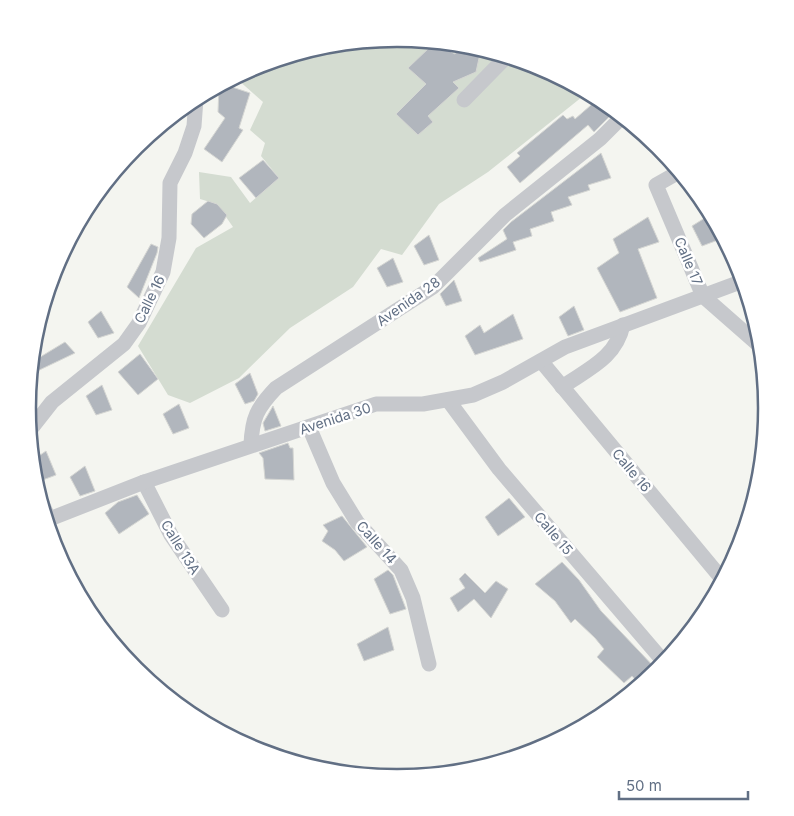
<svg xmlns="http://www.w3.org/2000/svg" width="794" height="816" font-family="Inter,sans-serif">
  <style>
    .green { fill: #d4dcd1 }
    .building { fill: #b1b6bd; stroke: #d5d6d3 }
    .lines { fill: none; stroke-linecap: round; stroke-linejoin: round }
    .street { stroke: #c6c8cc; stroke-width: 15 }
    .labels { text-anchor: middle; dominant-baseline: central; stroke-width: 5; stroke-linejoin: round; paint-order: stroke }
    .street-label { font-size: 14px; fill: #616f84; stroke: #fff }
    .rim { fill: none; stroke: #616f84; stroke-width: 2.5 }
  </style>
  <rect width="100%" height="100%" fill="#f4f5f0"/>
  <path class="green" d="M397,39L469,46L541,68L587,93L488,172L439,204L402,255L381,249L353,287L290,328L239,378L190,403L168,395L138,346L196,248L233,227L217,204L200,199L199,172L231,177L250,203L279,178L261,156L265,143L250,130L263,102L237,79L269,71L297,54L325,46Z"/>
  <g class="building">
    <path d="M432,42L455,54L458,45L481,49L476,72L453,82L459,88L428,116L433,122L418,135L396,114L426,84L408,68L430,47Z"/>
    <path d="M223,84L250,93L239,128L243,130L222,162L204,149L225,118L218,112L219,86Z"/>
    <path d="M598,99L615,111L594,132L588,125L520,183L507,167L520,156L517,153L563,115L567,119L573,116L575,119Z"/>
    <path d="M601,153L611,178L588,185L590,190L568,197L572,205L551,212L554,221L530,229L532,236L513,242L516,250L480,262L478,258L507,239L503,230L511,222Z"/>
    <path d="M263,160L279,178L256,198L239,178Z"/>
    <path d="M208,201L217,204L227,215L222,224L204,238L191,224L192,214Z"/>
    <path d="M708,216L718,240L702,246L692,226Z"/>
    <path d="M648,217L659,242L638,249L657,298L620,312L597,268L619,253L613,239Z"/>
    <path d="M429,235L439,260L424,265L414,246Z"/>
    <path d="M151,244L158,247L157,253L139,298L127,287Z"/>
    <path d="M393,258L403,282L387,287L377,268Z"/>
    <path d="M454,280L462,301L446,306L440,294Z"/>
    <path d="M574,306L584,330L568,336L559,317Z"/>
    <path d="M101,311L114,333L98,338L88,322Z"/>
    <path d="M513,314L523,339L475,355L465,336L480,325L484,333Z"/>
    <path d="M65,342L75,353L31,374L32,362Z"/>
    <path d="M140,354L158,379L138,395L118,372Z"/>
    <path d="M250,373L258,394L254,401L245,404L235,384Z"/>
    <path d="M102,385L112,410L96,415L86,396Z"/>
    <path d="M179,404L189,428L173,434L163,414Z"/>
    <path d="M273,406L281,426L265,431L263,423Z"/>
    <path d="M288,443L290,448H293L294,480L265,479L263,458L259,453Z"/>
    <path d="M46,451L56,475L40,481L33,467V460Z"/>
    <path d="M85,466L95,491L80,496L70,477Z"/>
    <path d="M137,495L149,514L119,534L105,513L118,502Z"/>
    <path d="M509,498L525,517L498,536L485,517Z"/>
    <path d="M342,516L367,547L344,561L335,550L322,541L328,531L323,525Z"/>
    <path d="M562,562L579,580L601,611L657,670L640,685L632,676L624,683L597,657L604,649L595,638L575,619L571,623L555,601L535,584Z"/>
    <path d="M388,570L393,575L406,609L390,614L374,579Z"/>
    <path d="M465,573L485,593L496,581L508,589L491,618L474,599L458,612L450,598L465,588L459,579Z"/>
    <path d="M388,627L394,650L364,661L357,644Z"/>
  </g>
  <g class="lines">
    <g class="street">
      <path d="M464,100L506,57"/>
      <path d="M679,172L656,185L703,296L760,346"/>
      <path d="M541,361L722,579"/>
      <path d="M562,387C588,369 616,358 623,325"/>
      <path d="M448,400L499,469L664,662"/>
      <path d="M309,427L333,483L357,522L401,570L413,598L429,664"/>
      <path d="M30,430L52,402L124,344L139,323L163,272L169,238L170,183L185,153L194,126L196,99"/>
      <path d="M251,445C252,418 257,408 276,388L433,287L505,215L600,139L622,117"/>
      <path d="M144,482L171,535L222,610"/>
      <path d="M41,501L49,519"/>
      <path d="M47,520L144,482L376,404H423L473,395L503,382L565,347L743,281"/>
    </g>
  </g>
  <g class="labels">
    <g class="street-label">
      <text transform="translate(689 261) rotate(67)">Calle 17</text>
      <text transform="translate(149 299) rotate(-64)">Calle 16</text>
      <text transform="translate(408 301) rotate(-35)">Avenida 28</text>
      <text transform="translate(335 418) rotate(-18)">Avenida 30</text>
      <text transform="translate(632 470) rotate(50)">Calle 16</text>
      <text transform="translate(554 533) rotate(50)">Calle 15</text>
      <text transform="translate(377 542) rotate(48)">Calle 14</text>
      <text transform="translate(181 547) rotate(58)">Calle 13A</text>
    </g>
  </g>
  <path d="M0 0H794V816H0ZM36 408a361 361 0 1 1 722 0a361 361 0 1 1-722 0Z" fill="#fff" fill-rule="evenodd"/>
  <path class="rim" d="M36 408a361 361 0 1 1 722 0a361 361 0 1 1-722 0Z"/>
  <path d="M619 791v8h129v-8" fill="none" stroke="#616f84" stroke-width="2.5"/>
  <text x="626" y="791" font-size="15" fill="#616f84" stroke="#ffffff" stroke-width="4" paint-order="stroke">50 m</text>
</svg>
